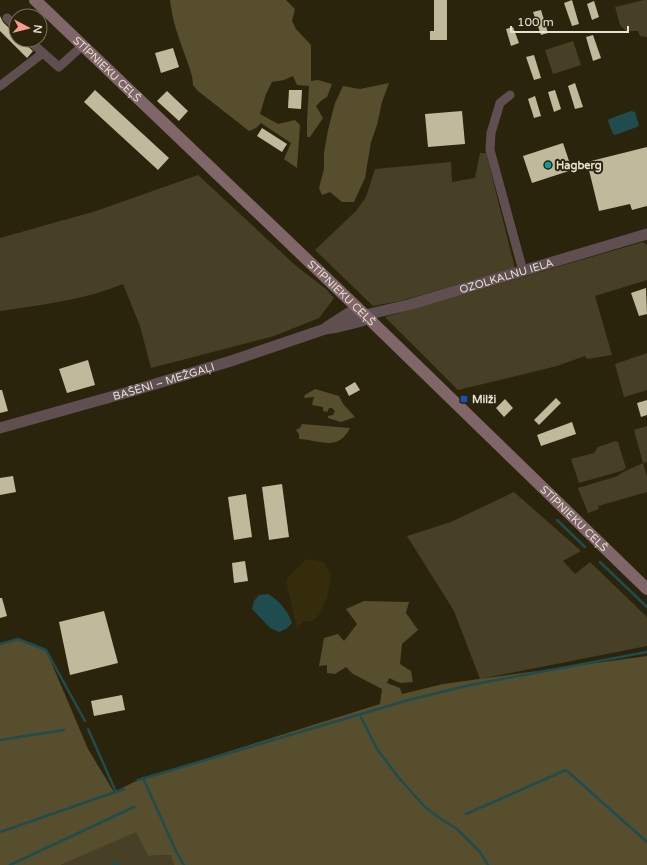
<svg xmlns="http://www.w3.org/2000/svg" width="647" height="865" font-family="'Varela Round',sans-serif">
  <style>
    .green { fill: #484026 }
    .forest { fill: #574e2e }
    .sand { fill: #342c0b }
    .water { fill: #1f4c4e }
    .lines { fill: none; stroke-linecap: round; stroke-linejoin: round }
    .stream { stroke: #1f4c4e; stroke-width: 2.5 }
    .building { fill: #c1b99c }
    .minor { stroke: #5f4f50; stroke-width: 9 }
    .tertiary { stroke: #5f4f50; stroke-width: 11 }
    .secondary { stroke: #806668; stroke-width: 12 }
    .culture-dot { fill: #0f9aa8; stroke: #2b240c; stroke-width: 1.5 }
    .transit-dot { fill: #1a4fb4; stroke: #2b240c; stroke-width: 1.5 }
    .labels { text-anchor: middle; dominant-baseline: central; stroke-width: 4; stroke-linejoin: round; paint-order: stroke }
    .street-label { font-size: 11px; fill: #e6e1d3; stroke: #2b240c }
    .poi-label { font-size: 11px; font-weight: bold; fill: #e6e1d3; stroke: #2b240c; text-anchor: start }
  </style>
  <rect width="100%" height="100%" fill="#2b240c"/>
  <g class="green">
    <path d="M644,0H647V37L640,36L638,31H626L620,25L615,7Z"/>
    <path d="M573,41L581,65L553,74L545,50Z"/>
    <path d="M480,153H486L515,268L400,301L373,306L315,250L356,211L366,197L375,169L451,162L452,182L475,178Z"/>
    <path d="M198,175L295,265L326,289L334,298L319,318L274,336L151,368L140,326L123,284C84,300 41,305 0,311V238L96,211Z"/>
    <path d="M643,242L647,245V280L595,296L612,355L587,359L585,356L557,366L458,390L385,317Z"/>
    <path d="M647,353V390L624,397L615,364Z"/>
    <path d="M647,426V462L643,463L647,477V492L598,506L599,509L588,513L578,488L618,476L623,472L643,463L634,430Z"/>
    <path d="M615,441L618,442L626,468L621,471L579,483L571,459L594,453L598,447Z"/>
    <path d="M514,492L581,551L563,561L575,574L590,562L647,617V646L480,679L454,611L407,536L451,522Z"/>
    <path d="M136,831L148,856L170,855L174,865H61Z"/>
  </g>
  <g class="forest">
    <path d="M170,0H286L295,9L292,21L296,29L311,45V81L318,80L332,84L327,97L322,100L316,106L323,118L310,137H307V121L309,86L297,85L293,76L284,80L272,82L266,94L260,114L278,124L295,120L300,125L297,168L284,159L291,143L261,123L256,128L249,131L198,91L193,85C193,75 189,67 186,58C179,39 172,20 170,0Z"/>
    <path d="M389,83L382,102L377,125L371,142L365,178L354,202H342L330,192L322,195L319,188L324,169V153L328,130L335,103L343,86L360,89Z"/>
    <path d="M315,389L339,396L343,404L355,417L341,422L328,418V416L333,415L335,411L332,408H329L327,412L323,411V407L312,405L314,397L304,398L305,395Z"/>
    <path d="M302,424L350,428C338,452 320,440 299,439V434L296,430L300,428Z"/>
    <path d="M364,601L409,602L406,613L418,630L402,644L400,664L411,671L413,682L400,683L389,678L387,683L400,688L402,694L443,684L647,656V865H174L170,855L148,856L136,832L61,865H0V644L18,639L46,650L88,749L114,792L138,780L380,704L382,689L353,674L346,667L335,674L327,673V665L319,666L324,638L338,634L344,641L357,624L346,609Z"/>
  </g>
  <path class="sand" d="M307,559L324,562L331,576L327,598L319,615L312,621H303L297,629L286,581C291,572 300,566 307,559Z"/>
  <g class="water">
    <path d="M631,111L635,112L639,125L637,127L615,135L613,134L608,121L609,119Z"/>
    <path d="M268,594C279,600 288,611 292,623L286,629L279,632L270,628L252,609L254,601L259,595Z"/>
  </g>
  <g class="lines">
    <g class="stream">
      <path d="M557,520L585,547"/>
      <path d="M600,562L647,607"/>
      <path d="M0,644L18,639L46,650L85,721"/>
      <path d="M360,715L377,749L399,778L425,807L441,819L457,829L480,852L488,865"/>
      <path d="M88,729L116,792"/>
      <path d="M0,740L64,730"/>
      <path d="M143,778L176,851L184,865"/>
      <path d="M138,780L405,701L470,685L647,652"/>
      <path d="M466,814L566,770L647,842"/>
      <path d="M0,832L124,789"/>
      <path d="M10,865L134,807"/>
      <path d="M113,865L118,863"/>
    </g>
  </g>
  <g class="building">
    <path d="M434,0H447V40H430V31H434Z"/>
    <path d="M572,0L579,24L572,26L564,3Z"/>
    <path d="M594,1L599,17L592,20L587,4Z"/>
    <path d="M541,10L548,33L541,35L533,12Z"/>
    <path d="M0,16L3,22L12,31L16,33V40H23L25,44L33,51L27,58L0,31Z"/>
    <path d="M513,27L519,43L511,46L506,29Z"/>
    <path d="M593,35L601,58L593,61L586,37Z"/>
    <path d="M173,48L179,67L161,73L155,53Z"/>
    <path d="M534,55L541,78L534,80L526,57Z"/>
    <path d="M575,83L583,107L575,109L568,86Z"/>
    <path d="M95,90L169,158L158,170L84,102Z"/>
    <path d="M289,90H302L301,109L288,108Z"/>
    <path d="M555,90L561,109L554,112L548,92Z"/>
    <path d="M167,91L188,111L179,121L157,101Z"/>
    <path d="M535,96L541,116L534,118L528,99Z"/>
    <path d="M462,111L465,144L428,147L425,114Z"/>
    <path d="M262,128L287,144L282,152L257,136Z"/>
    <path d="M563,143L572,170L532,183L523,156Z"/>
    <path d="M647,147V206L632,210L630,204L599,211L587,162Z"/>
    <path d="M646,288L647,314L639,316L631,293Z"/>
    <path d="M88,360L95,385L67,393L59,369Z"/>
    <path d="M355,382L360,390L349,396L345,388Z"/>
    <path d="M0,390H2L8,411L0,413Z"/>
    <path d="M556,398L561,403L539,425L534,420Z"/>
    <path d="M505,399L513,408L504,417L496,408Z"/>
    <path d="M647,400V415L641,417L637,403Z"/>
    <path d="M572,422L576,434L541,446L537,435Z"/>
    <path d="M13,476L16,492L0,495V478Z"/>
    <path d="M282,484L289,537L269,540L262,487Z"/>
    <path d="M246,494L252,537L234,540L228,497Z"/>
    <path d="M245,561L248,581L234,583L232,563Z"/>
    <path d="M0,598H2L7,616L0,618Z"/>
    <path d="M104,611L118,663L70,675L59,622Z"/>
    <path d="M122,695L125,710L94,716L91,701Z"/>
  </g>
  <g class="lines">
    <g class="minor">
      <path d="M7,18L16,27"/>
      <path d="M43,53L59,67L82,46"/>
      <path d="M0,86L43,53L29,40"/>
      <path d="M510,95L500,103L491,133L490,150L523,271"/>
    </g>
    <g class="tertiary">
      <path id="s1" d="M327,327L349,313H356L365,315L408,305L647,234"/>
      <path id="s2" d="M0,428L132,391L231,361L325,329L338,327L362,321L365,315"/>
    </g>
    <path class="secondary" id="s3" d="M35,0L365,315L647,589"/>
  </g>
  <circle class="culture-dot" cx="548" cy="165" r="4"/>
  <rect class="transit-dot" x="460" y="395" width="8" height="8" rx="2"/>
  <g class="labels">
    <g class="street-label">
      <text stroke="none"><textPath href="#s3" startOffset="100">STĪPNIEKU CEĻŠ</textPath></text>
      <text stroke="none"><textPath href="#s1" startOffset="189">OZOLKALNU IELA</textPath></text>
      <text stroke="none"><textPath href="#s3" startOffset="424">STĪPNIEKU CEĻŠ</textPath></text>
      <text stroke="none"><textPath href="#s2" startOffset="170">BAŠĒNI – MEŽGAĻI</textPath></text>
      <text stroke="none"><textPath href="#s3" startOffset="748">STĪPNIEKU CEĻŠ</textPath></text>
    </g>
    <g class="poi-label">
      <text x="556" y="165">Hagberg</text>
      <text x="472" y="399">Milži</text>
    </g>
  </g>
  <g transform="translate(28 28) rotate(97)"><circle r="19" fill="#2b240c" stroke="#76705c"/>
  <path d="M0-3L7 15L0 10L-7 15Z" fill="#f59d8f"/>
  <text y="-6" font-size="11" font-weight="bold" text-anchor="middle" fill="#e6e1d3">N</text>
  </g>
  <path d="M511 26v6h117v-6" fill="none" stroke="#e6e1d3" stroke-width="2"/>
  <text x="517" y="26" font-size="12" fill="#e6e1d3" stroke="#2b240c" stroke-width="3" paint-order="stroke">100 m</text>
</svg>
